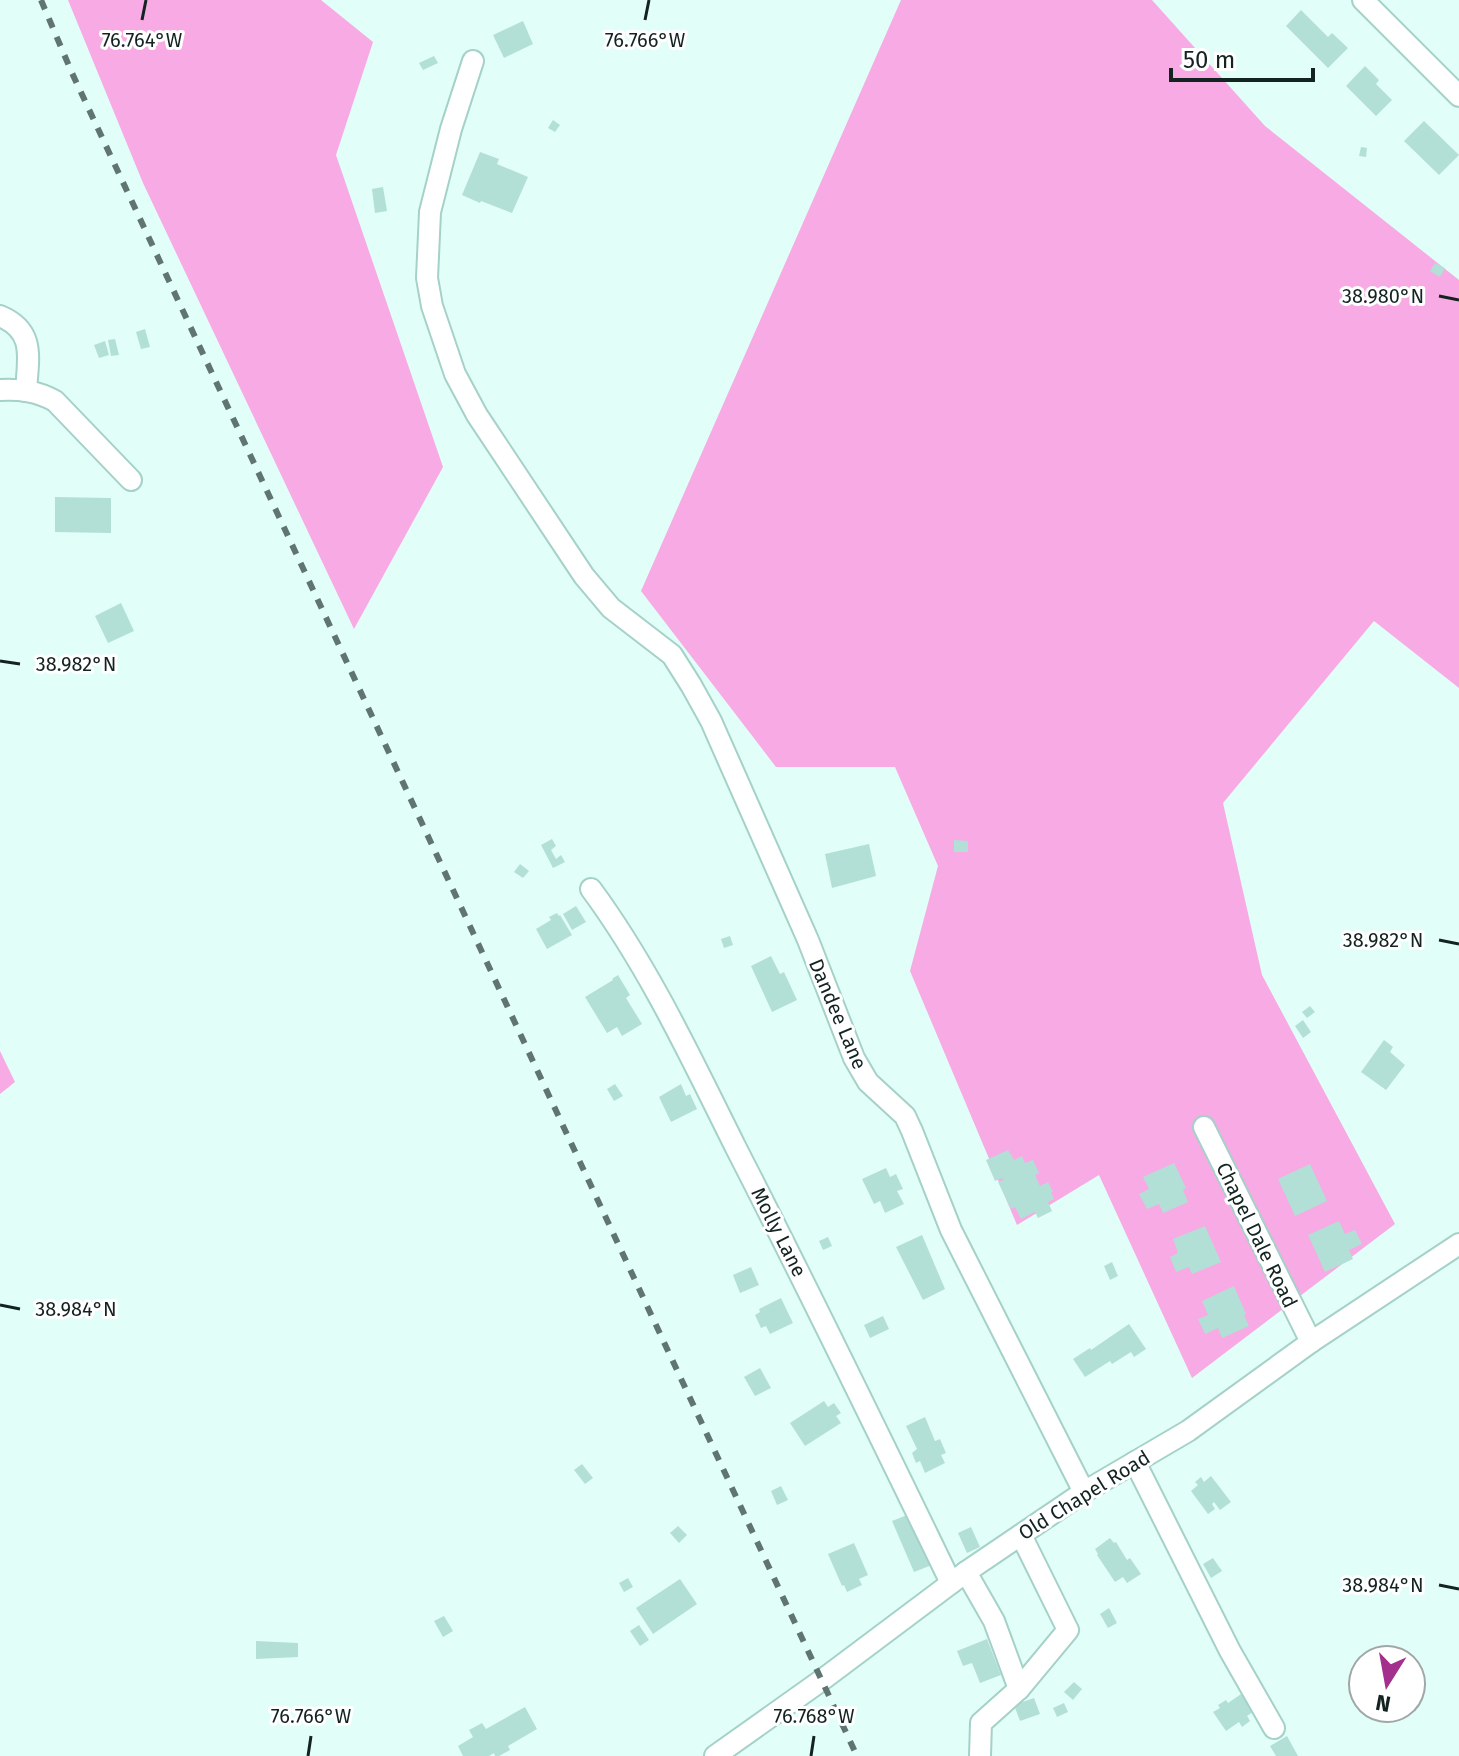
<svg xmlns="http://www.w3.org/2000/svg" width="1459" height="1756" font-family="'Fira Sans',sans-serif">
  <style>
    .forest { fill: #f7aae3 }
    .building { fill: #b3e0d6 }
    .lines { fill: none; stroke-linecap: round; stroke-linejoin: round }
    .minor-casing { stroke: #a4d1c8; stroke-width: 24 }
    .minor { stroke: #fff; stroke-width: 20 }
    .rail { stroke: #607571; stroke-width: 6; stroke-dasharray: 10 10; stroke-linecap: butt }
    .ticks { fill: none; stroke: #122320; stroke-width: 3 }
    .labels { text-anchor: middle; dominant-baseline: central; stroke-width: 6; stroke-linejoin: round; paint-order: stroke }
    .street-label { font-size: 20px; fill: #122320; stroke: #fff }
    .ticks-label { font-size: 20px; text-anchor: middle; fill: #122320; stroke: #fff; stroke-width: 6; stroke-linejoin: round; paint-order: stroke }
  </style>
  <rect width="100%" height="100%" fill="#e2fef8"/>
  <g class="forest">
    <path d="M68,0H321L373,42L336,155L443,467L354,629L143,183Z"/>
    <path d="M901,0H1152L1265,126L1459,280V688L1374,621L1223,803L1262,975L1395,1224L1192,1378L1099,1175L1017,1225L910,971L938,866L895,767H776L641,591Z"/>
    <path d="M0,1051L15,1082L0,1094Z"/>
  </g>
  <g class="building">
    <path d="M1301,10L1328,37L1332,33L1348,48L1328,68L1286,26Z"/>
    <path d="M523,21L533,44L504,58L493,35Z"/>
    <path d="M434,56L438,63L423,70L419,63Z"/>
    <path d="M1365,66L1379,80L1376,84L1392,100L1376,116L1346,86Z"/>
    <path d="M553,120L560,125L555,132L548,128Z"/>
    <path d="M1424,121L1459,155L1439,175L1404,141Z"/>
    <path d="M1361,147L1367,148L1366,157L1359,156Z"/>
    <path d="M480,152L499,159L497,164L528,177L512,213L481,201L480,203L462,195Z"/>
    <path d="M383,187L387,211L375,213L372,189Z"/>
    <path d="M1435,263L1445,268L1440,277L1430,271Z"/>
    <path d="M145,329L150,347L141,349L136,332Z"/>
    <path d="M115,339L119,355L111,356L108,340Z"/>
    <path d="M105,341L109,355L99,358L94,345Z"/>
    <path d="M55,497L111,498V533L55,532Z"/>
    <path d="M121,603L134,631L108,643L95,616Z"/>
    <path d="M552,839L556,846L551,850L556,859L561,855L565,862L553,868L541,845Z"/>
    <path d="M954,840L968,841V852H954Z"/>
    <path d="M869,844L876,876L832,888L825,854Z"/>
    <path d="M520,864L529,871L523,878L514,872Z"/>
    <path d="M576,906L586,922L572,930L563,914Z"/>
    <path d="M557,913L559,916L560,915L572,935L547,949L536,929L551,920L549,917Z"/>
    <path d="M730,936L733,945L724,948L721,939Z"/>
    <path d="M771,956L780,974L784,972L797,1000L772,1012L751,966Z"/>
    <path d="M618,975L630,995L626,998L642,1024L622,1036L617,1027L607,1033L585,997L613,980L612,979Z"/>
    <path d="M1310,1006L1315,1012L1307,1018L1302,1012Z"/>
    <path d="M1303,1020L1311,1032L1303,1038L1295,1026Z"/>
    <path d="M1384,1040L1393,1047L1390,1052L1405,1065L1386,1090L1361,1072Z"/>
    <path d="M615,1084L623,1096L614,1101L607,1089Z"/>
    <path d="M681,1084L686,1096L690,1094L697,1109L671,1122L659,1097Z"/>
    <path d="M1008,1150L1014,1160L1022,1156L1025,1163L1033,1160L1039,1173L1035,1175L1040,1186L1048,1182L1053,1192H1051L1054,1199L1048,1202L1052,1211L1038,1218L1035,1212L1021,1219L1015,1207L1011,1209L998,1182L1003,1180L1002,1178L995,1181L986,1160Z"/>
    <path d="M1174,1163L1186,1188L1183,1190L1188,1202L1163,1213L1159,1204L1147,1209L1139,1194L1149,1189L1143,1177Z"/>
    <path d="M1310,1164L1327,1201L1295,1216L1278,1179Z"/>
    <path d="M886,1168L890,1177L896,1174L903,1189L897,1191L904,1204L885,1213L880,1201L874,1204L862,1179Z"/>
    <path d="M1339,1221L1345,1234L1355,1230L1362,1244L1349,1250L1353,1259L1325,1272L1308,1235Z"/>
    <path d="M1205,1226L1221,1262L1192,1274L1189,1267L1176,1272L1170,1257L1178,1253L1173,1239Z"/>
    <path d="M922,1235L945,1289L923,1300L896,1247Z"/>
    <path d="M828,1237L832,1246L823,1250L819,1241Z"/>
    <path d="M1112,1262L1118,1276L1110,1280L1104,1266Z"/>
    <path d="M751,1267L759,1285L740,1293L733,1275Z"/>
    <path d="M1234,1286L1246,1314L1244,1315L1249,1326L1222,1338L1218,1328L1205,1334L1198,1319L1208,1315L1202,1301Z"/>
    <path d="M781,1298L793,1323L770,1334L766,1326L761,1328L755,1315L760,1312L759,1309Z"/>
    <path d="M883,1316L889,1329L870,1338L864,1325Z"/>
    <path d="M1129,1324L1146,1349L1134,1357L1131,1352L1112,1364L1110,1361L1085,1377L1073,1359L1090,1348L1091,1350Z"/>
    <path d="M760,1368L771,1388L755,1396L744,1377Z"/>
    <path d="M824,1401L828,1407L834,1403L841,1413L836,1416L841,1423L805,1446L790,1423Z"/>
    <path d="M925,1417L935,1441L940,1439L946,1453L941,1455L945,1463L925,1473L920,1461L916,1463L912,1453L917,1449L906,1426Z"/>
    <path d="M582,1464L593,1478L585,1484L574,1470Z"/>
    <path d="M1211,1476L1231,1502L1220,1510L1214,1502L1212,1504L1215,1509L1208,1514L1191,1491L1198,1485L1195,1482L1201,1477L1204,1482Z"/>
    <path d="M781,1486L788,1500L777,1505L771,1491Z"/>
    <path d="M915,1512L937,1563L914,1572L892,1521Z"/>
    <path d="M678,1526L687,1535L679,1543L670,1533Z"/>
    <path d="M971,1527L980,1547L967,1553L958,1533Z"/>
    <path d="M1110,1538L1114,1543L1116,1542L1127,1560L1130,1558L1141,1574L1127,1583L1123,1577L1115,1582L1097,1555L1098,1554L1095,1549Z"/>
    <path d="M854,1543L868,1575L859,1579L862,1585L847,1592L844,1585L842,1586L828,1554Z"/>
    <path d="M1213,1558L1222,1571L1211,1578L1203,1564Z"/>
    <path d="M628,1578L633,1587L624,1592L619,1583Z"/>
    <path d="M680,1579L697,1604L653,1634L636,1608Z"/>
    <path d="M1109,1608L1117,1623L1108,1628L1100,1614Z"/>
    <path d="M444,1616L453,1631L443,1637L434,1621Z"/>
    <path d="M639,1625L649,1640L640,1646L630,1631Z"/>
    <path d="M987,1639L1001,1675L980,1683L972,1663L963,1666L957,1651Z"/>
    <path d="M256,1641L298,1643V1657L256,1659Z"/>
    <path d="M1074,1682L1082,1689L1073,1700L1064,1692Z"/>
    <path d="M1244,1692L1256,1710L1247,1716L1250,1721L1242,1727L1239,1722L1226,1731L1213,1712L1220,1708L1218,1705L1226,1700L1228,1703Z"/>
    <path d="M1034,1698L1040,1714L1020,1721L1014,1705Z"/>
    <path d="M1064,1703L1068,1712L1057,1717L1053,1708Z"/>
    <path d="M525,1707L537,1729L508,1746L510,1750L499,1756H495L494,1753L489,1756H463L458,1746L473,1737L469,1730L482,1723L486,1729Z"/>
    <path d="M1287,1736L1298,1756H1276L1270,1746Z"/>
  </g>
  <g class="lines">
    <g class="minor-casing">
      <g id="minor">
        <path d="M1363,0L1459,96"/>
        <path d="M473,61L451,129L430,212L427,278L432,306L455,374L477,415L584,576L611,608L672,655L691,685L711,721L808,940L854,1058L868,1082L905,1116L912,1131L951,1230L1084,1492"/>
        <path d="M0,316C36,331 28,358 26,391"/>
        <path d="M0,390C20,389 37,391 55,401L131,480"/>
        <path d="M591,889C650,969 692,1060 736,1148C810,1292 880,1437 951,1583"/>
        <path d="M1204,1127L1311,1342"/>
        <path d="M1135,1462L1230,1651L1274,1728"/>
        <path d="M966,1572L994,1621L1019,1689L1068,1630L1021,1535"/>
        <path d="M715,1756L822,1680L966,1572L1084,1492L1188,1431L1311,1342L1459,1244"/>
        <path d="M980,1756L981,1723L1019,1689"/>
      </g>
    </g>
    <use href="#minor" class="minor"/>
    <path class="rail" d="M41,0L72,73L857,1756"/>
  </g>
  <path class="ticks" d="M142,20L146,0M645,20L649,0M1439,296L1459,300M0,661L20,664M1439,940L1459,944M0,1305L20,1309M1439,1585L1459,1589M308,1756L311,1736M811,1756L814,1736"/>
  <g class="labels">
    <g class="street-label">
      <text transform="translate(838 1014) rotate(67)">Dandee Lane</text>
      <text transform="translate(779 1232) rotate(63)">Molly Lane</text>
      <text transform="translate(1257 1235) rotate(64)">Chapel Dale Road</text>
      <text transform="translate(1084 1495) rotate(-32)">Old Chapel Road</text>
    </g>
  </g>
  <g class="ticks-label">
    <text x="645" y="47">76.766°W</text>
    <text x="142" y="47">76.764°W</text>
    <text x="1383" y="303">38.980°N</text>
    <text x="76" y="671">38.982°N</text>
    <text x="1383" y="947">38.982°N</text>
    <text x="76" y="1316">38.984°N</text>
    <text x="1383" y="1592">38.984°N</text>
    <text x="311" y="1723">76.766°W</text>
    <text x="814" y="1723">76.768°W</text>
  </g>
  <g transform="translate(1387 1684) rotate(191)"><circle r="38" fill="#ffffff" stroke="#a0a7a6" stroke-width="2"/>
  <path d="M0-6L14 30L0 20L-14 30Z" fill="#a2308c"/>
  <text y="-12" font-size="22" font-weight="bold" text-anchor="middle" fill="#122320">N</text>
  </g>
  <path d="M1171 68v12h142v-12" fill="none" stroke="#122320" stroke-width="4"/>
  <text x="1183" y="68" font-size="24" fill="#122320" stroke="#ffffff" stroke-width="6" paint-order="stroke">50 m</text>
</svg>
